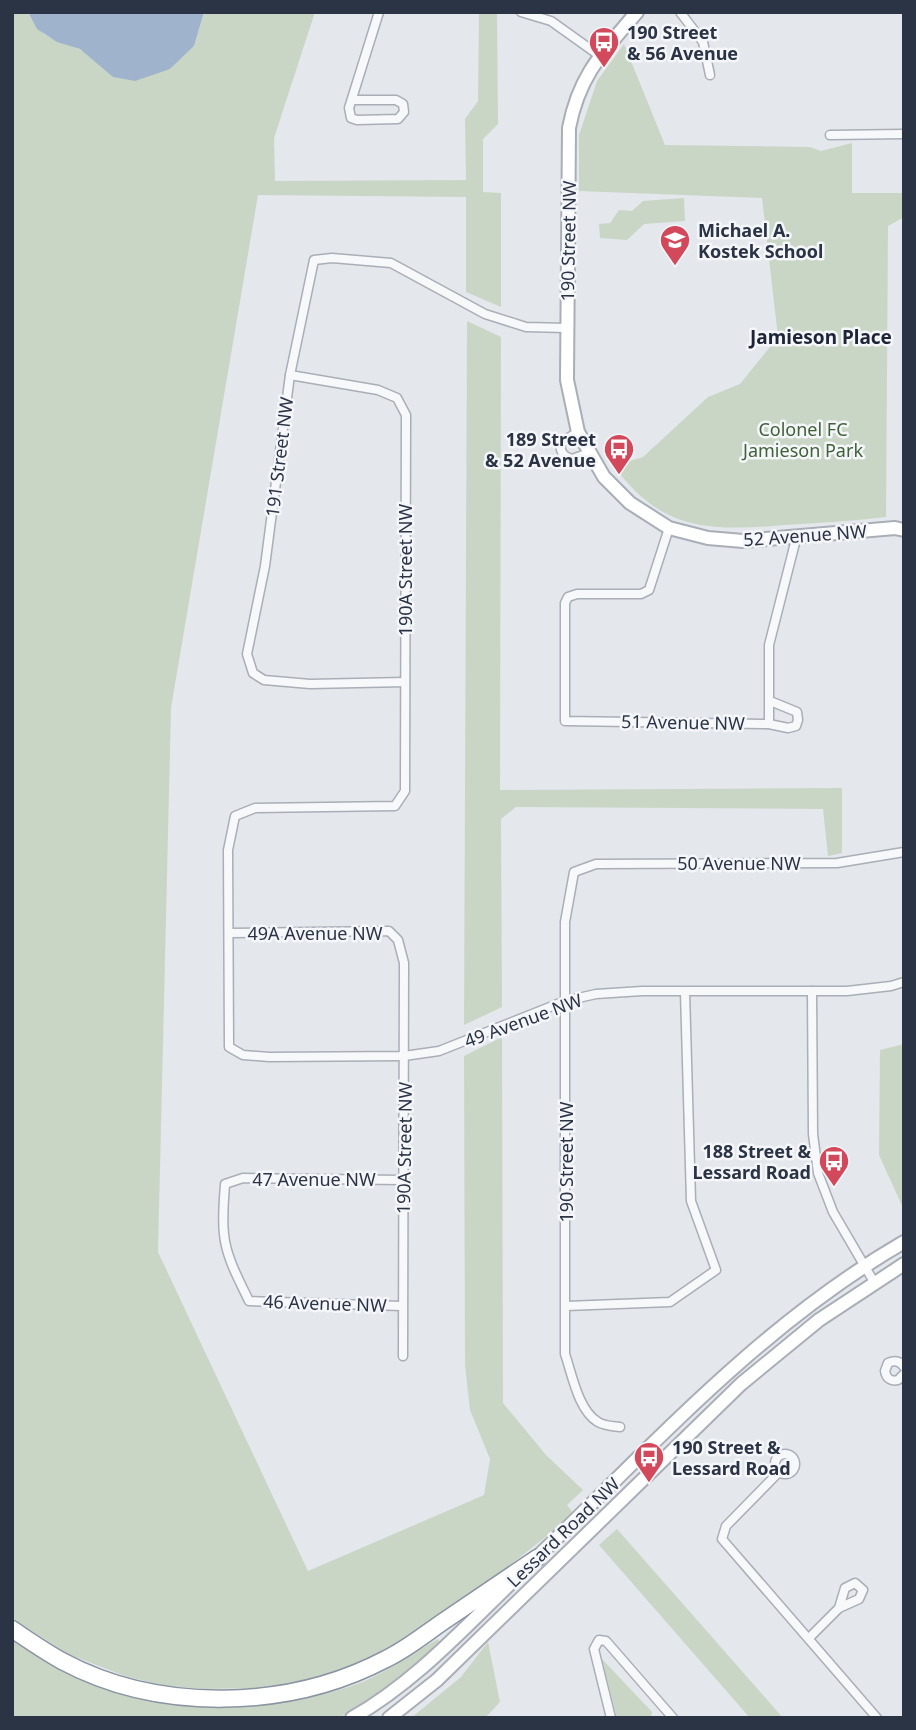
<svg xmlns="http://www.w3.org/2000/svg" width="916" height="1730" font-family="'Noto Sans',sans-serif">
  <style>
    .green { fill: #c9d6c5 }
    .water { fill: #9fb4cc }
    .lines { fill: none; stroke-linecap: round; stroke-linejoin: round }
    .street-casing { stroke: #a9aeb7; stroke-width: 11 }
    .secondary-casing { stroke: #a9aeb7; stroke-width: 16 }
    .highway-casing { stroke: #8b94a3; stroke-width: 19 }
    .street { stroke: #f7f8fa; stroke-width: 8 }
    .secondary { stroke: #fff; stroke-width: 12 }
    .highway { stroke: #fff; stroke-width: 16 }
    .labels { text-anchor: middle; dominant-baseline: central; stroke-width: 5; stroke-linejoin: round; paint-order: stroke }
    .poi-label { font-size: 18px; font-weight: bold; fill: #2b3445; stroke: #f4f6f9; text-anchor: start }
    .street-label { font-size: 18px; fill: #2b3445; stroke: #f4f6f9 }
    .park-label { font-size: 18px; fill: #3f6138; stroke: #f4f6f9 }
    .neighbourhood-label { font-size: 19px; font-weight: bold; fill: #1d2536; stroke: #f4f6f9 }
  </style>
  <rect width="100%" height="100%" fill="#e4e7ec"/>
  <g class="green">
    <path d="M12,12H28C44,43 52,36 79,49C92,55 103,67 113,77L170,69L194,46L204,12H315L274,138L275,181L466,180L465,119L478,101L479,12L497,14L498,124L483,139V192L501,193V307L466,292V197L258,195L171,708L158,1252L308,1571L484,1495L490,1459L470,1410L465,1365L464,1056L502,1037L503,1403L546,1455L583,1490L567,1505L574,1514L449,1614L360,1664L308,1679L259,1688L203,1689L161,1685L125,1676L68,1654L12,1618Z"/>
    <path d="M624,44L665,145L810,147L821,151L852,143V193H904V217L888,226L886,517C852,521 819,523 785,525C710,531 662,532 614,466L643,457L708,397L740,384L778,337L762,198L579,191V135L597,81Z"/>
    <path d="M684,198L685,221L644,224L627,240L600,238L599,224L610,223L619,210L632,211L643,201Z"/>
    <path d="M467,321L501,337L500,790L842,788V853L828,856L823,809L516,807L501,819L502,1007L464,1025Z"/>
    <path d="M904,1044V1210L879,1155L880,1050Z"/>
    <path d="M617,1529L783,1718H750L599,1545Z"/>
    <path d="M438,1639L439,1641C409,1673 377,1696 339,1718H12V1640C96,1699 191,1717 291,1700C316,1696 346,1690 369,1679C392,1668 415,1652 438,1639Z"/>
    <path d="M488,1642L500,1702L485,1718H411L461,1677Z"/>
    <path d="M602,1659L652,1712L651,1718H617Z"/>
  </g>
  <path class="water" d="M28,12H204L194,46L170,69L135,81L113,77L80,49L57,42L37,29Z"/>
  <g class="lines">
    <g class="street-casing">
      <g id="street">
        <path d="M521,12L551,21L600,56"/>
        <path d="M680,12L703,42L710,75"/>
        <path d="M353,100H396L403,104L404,112L398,119L357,120L351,118L349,108L379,12"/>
        <path d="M830,135L904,134"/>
        <path d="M290,375L378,390L397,398L406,415L405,791L395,806L255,808L235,816L228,850L229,1047L243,1055L269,1057L404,1056L439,1051L565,1001L596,994L642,991H847L891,986L904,982"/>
        <path d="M578,432L562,442C558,451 564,457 572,459L589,453"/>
        <path d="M669,528L649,590L641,594H577L568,597L565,603V721L769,724L788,728L796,726L798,720L797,712L770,701"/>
        <path d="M405,682L310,684L264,680L253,673L247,654L265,566L290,375L314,260L332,258L391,263L485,314L526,327L567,328"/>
        <path d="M769,724V645L797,535"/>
        <path d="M230,933L389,931L398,940L404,963L403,1356"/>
        <path d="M812,991L813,1134L818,1173L833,1212L874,1282"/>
        <path d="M402,1306L249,1301C239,1280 226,1257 224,1234C222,1218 224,1200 225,1184L243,1178L403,1180"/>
        <path d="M566,1306L670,1302L716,1270L691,1201L685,992"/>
        <path d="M904,1367C900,1361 895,1360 888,1363L885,1371C886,1378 891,1382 898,1380L904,1374"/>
        <path d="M620,1427C613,1426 604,1426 598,1422C578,1410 572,1374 565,1354V922L574,872L596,864L837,863L904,852"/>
        <circle cx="785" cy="1464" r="10"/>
        <path d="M779,1472L726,1526L722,1539L877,1718"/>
        <path d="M809,1638L839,1608L859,1599L863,1590L855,1583L845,1588L839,1608"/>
        <path d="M611,1718L594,1649L599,1640L606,1641L673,1718"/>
      </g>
    </g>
    <g class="secondary-casing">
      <g id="secondary">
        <path d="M637,12C603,52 579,75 569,128L567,380L578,432L604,477L630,503L669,528L708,538L743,541L895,528L904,530"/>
        <path d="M532,1562C651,1448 759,1326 904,1242"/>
        <path d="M352,1718C414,1683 463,1629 514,1580"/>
        <path d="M389,1718L437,1680L741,1384L819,1320L904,1264"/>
      </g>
    </g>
    <g class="highway-casing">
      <path id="highway" d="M12,1629C28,1640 44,1651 62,1661C159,1713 289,1710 386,1659C407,1649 425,1634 444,1621C475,1600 506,1579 537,1558"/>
    </g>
    <use href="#street" class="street"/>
    <use href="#secondary" class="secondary"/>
    <use href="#highway" class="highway"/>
  </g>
  <defs>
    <g id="bus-pin" transform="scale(1.575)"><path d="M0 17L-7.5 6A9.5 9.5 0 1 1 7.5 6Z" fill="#d1495b" stroke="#f4f6f9"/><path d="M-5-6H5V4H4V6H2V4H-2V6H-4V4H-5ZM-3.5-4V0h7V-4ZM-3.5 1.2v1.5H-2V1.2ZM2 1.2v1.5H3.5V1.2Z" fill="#fff"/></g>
    <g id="school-pin" transform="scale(1.575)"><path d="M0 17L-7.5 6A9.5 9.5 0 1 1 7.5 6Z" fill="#d1495b" stroke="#f4f6f9"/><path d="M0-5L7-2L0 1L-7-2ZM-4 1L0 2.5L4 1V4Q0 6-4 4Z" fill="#fff"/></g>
  </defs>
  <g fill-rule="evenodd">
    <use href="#bus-pin" x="604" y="42"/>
    <use href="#school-pin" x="675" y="240"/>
    <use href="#bus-pin" x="619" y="449"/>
    <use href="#bus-pin" x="834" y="1161"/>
    <use href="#bus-pin" x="649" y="1457"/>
  </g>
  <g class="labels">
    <g class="poi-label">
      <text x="627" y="32">190 Street<tspan x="627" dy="21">&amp; 56 Avenue</tspan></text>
      <text x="698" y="230">Michael A.<tspan x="698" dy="21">Kostek School</tspan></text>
      <text x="596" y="439" text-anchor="end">189 Street<tspan x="596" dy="21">&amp; 52 Avenue</tspan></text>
      <text x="811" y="1151" text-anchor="end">188 Street &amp;<tspan x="811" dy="21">Lessard Road</tspan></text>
      <text x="672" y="1447">190 Street &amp;<tspan x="672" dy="21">Lessard Road</tspan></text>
    </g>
    <g class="street-label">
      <text transform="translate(568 241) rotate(-89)">190 Street NW</text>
      <text transform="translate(279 457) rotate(-83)">191 Street NW</text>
      <text transform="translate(805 535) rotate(-4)">52 Avenue NW</text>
      <text transform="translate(405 570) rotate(-90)">190A Street NW</text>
      <text transform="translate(683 722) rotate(1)">51 Avenue NW</text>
      <text x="739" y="863">50 Avenue NW</text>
      <text x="315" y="933">49A Avenue NW</text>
      <text transform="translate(523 1020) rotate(-20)">49 Avenue NW</text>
      <text transform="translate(404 1148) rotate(-89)">190A Street NW</text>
      <text transform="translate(566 1162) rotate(-90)">190 Street NW</text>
      <text x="314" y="1179">47 Avenue NW</text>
      <text transform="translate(325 1303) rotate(2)">46 Avenue NW</text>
      <text transform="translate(563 1532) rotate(-44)">Lessard Road NW</text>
    </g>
    <g class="park-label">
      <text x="803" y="429">Colonel FC<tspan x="803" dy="21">Jamieson Park</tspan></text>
    </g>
    <g class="neighbourhood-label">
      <text x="821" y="337">Jamieson Place</text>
    </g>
  </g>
  <rect width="916" height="1730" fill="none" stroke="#2b3445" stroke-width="28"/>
</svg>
